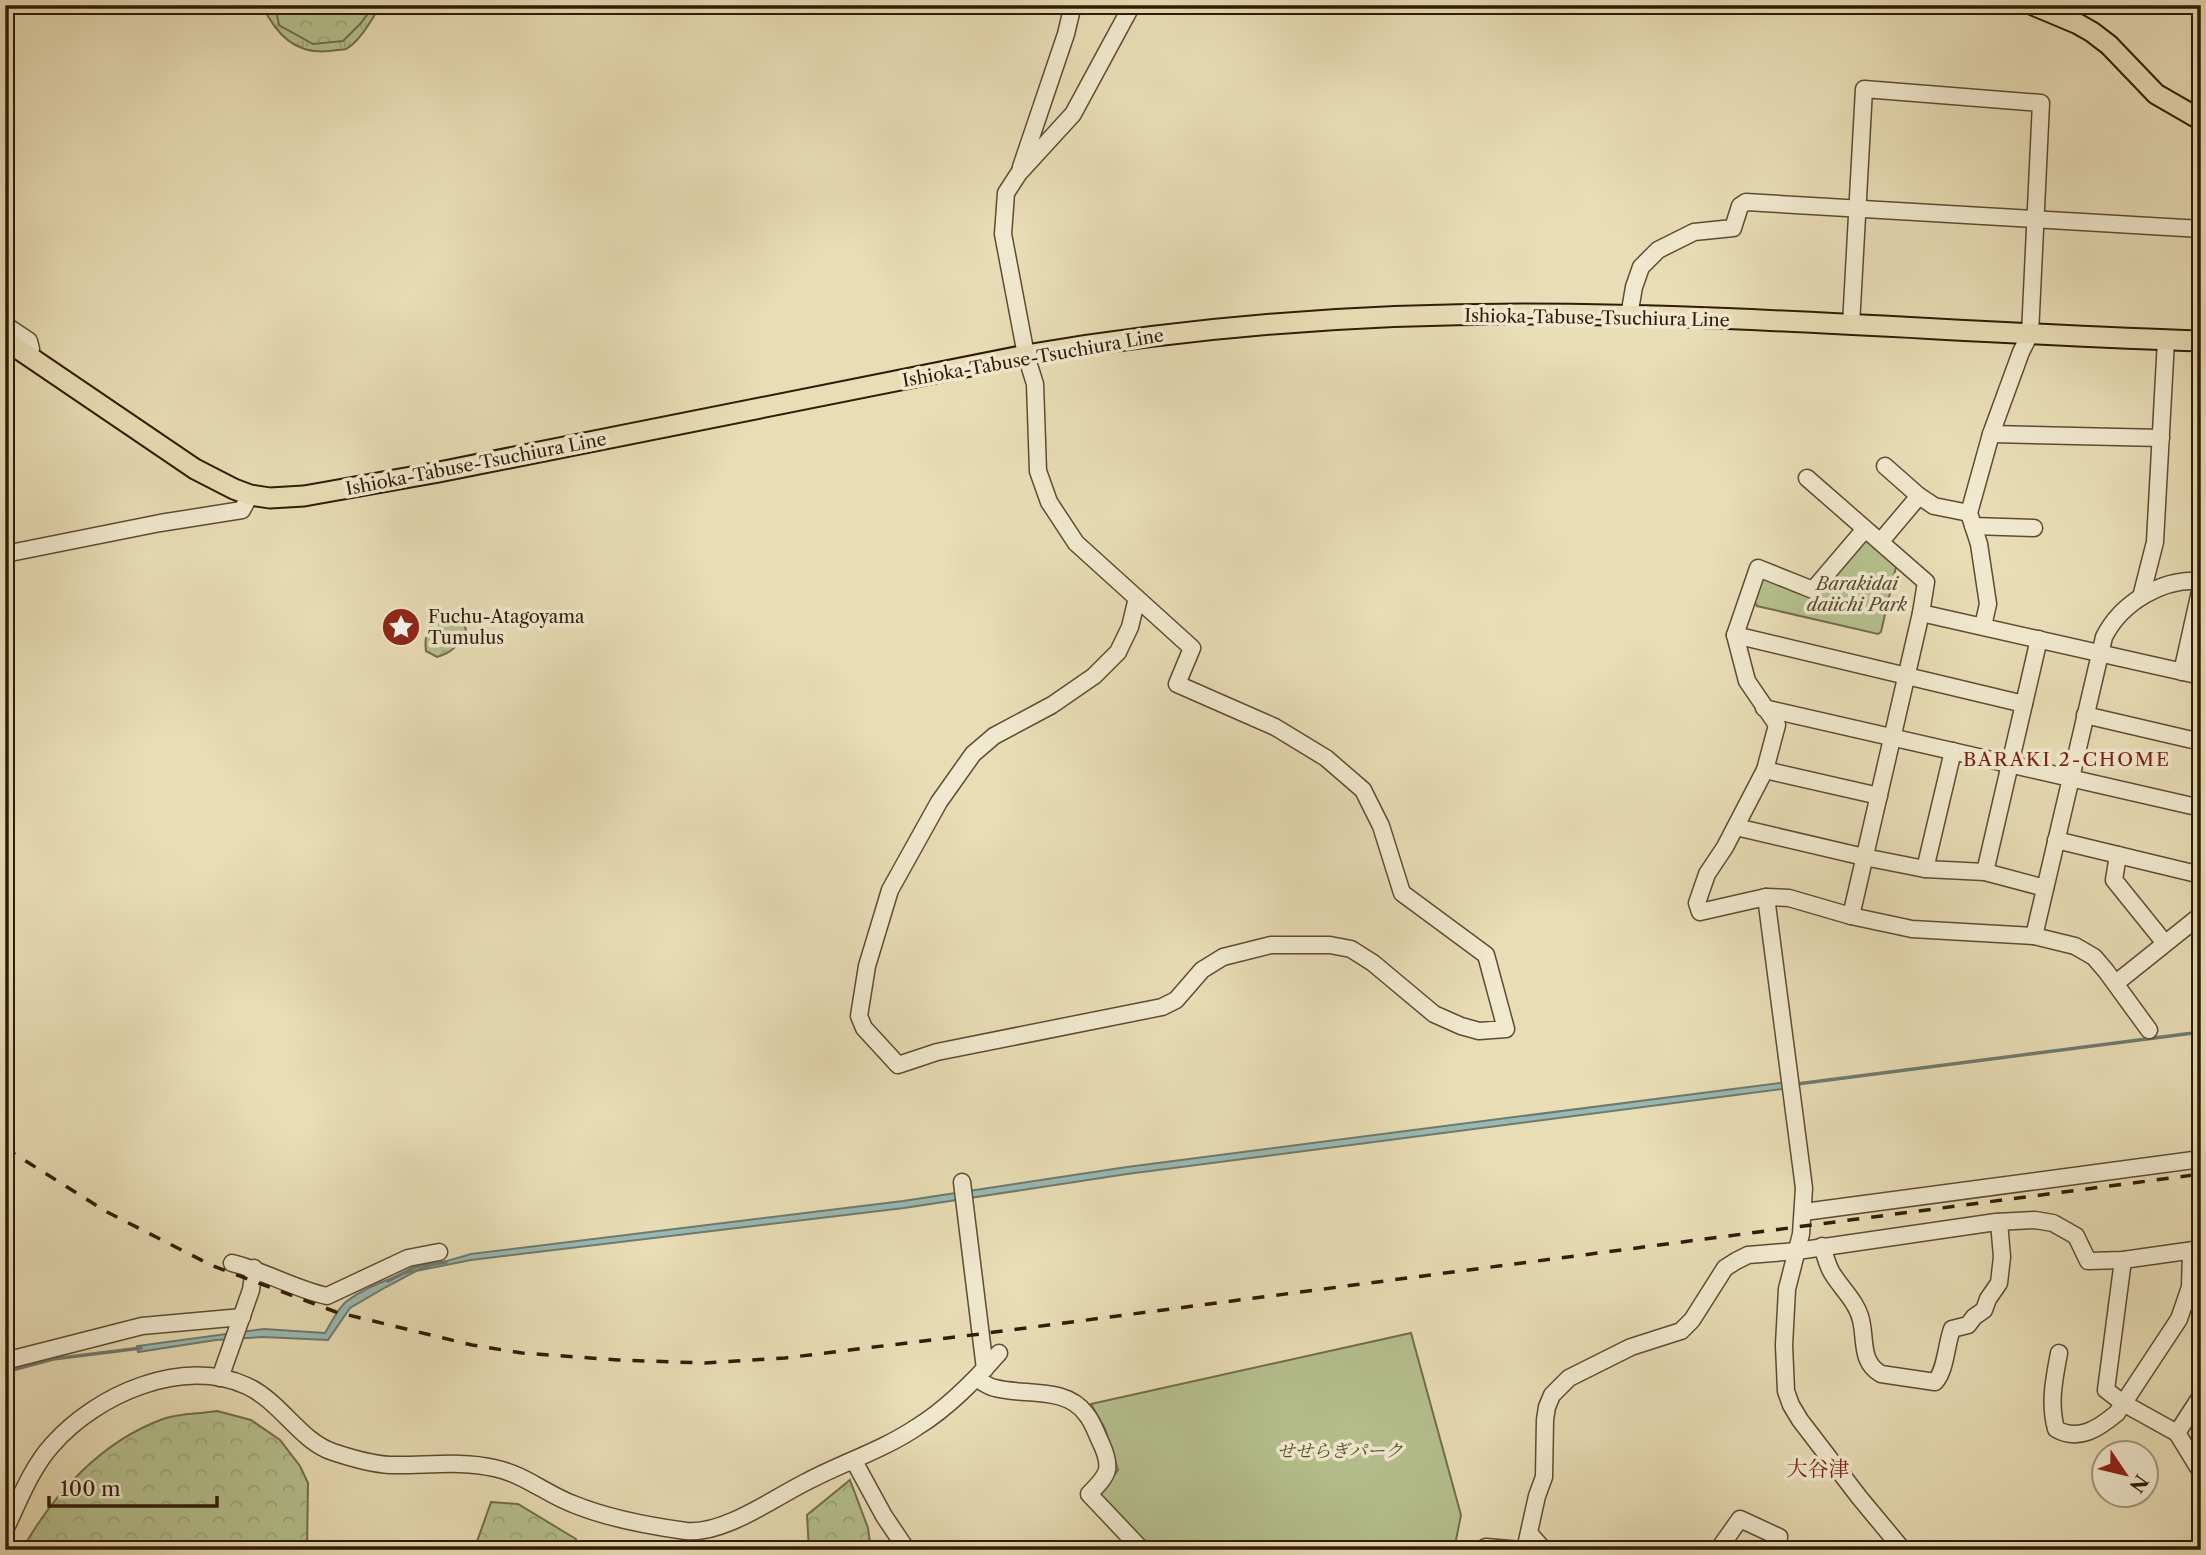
<svg xmlns="http://www.w3.org/2000/svg" width="2206" height="1555" font-family="'Libre Caslon Text','Noto Serif JP',serif">
  <style>
    .grass { fill: url(#grass-tufts); stroke: #726e4a; stroke-width: 2 }
    .forest { fill: url(#forest-crowns); stroke: #726e4a; stroke-width: 2 }
    .park { fill: #b5c18e; stroke: #726e4a; stroke-width: 2 }
    .water { fill: #99bab4; stroke: #6f7a6f; stroke-width: 2 }
    .lines { fill: none; stroke-linecap: round; stroke-linejoin: round }
    .stream { stroke: #6f7a6f; stroke-width: 3.5 }
    .minor-casing { stroke: #5e4c32; stroke-width: 19 }
    .major-casing { stroke: #2f1b07; stroke-width: 23 }
    .minor { stroke: #f1e9cf; stroke-width: 16 }
    .major { stroke: #e9ddb5; stroke-width: 19 }
    .rail { stroke: #2f1b07; stroke-width: 3.5; stroke-dasharray: 12 12; stroke-linecap: butt }
    .labels { text-anchor: middle; dominant-baseline: central; stroke-width: 7; stroke-linejoin: round; paint-order: stroke }
    .street-label { font-size: 18px; fill: #2f1b07; stroke: #f1e9cf }
    .park-label { font-size: 18px; font-style: italic; fill: #574d30; stroke: #f1e9cf }
    .poi-label { font-size: 18px; fill: #2f1b07; stroke: #f1e9cf; text-anchor: start }
    .neighbourhood-label { font-size: 19px; letter-spacing: 2px; fill: #7a1f14; stroke: #f1e9cf }
    .quarter-label { font-size: 21px; fill: #7a1f14; stroke: #f1e9cf }
  </style>
  <defs>
    <pattern id="grass-tufts" width="24" height="20" patternUnits="userSpaceOnUse" patternTransform="scale(1.75)"><rect width="24" height="20" fill="#b5c18e"/><path d="M3 7l-1-3M5 7V3M7 7l1-3M15 17l-1-3M17 17v-4M19 17l1-3" fill="none" stroke="#9ca579"/></pattern>
    <pattern id="forest-crowns" width="20" height="18" patternUnits="userSpaceOnUse" patternTransform="scale(1.75)"><rect width="20" height="18" fill="#b5c18e"/><path d="M2 6a3 3 0 1 1 6 0M12 15a3 3 0 1 1 6 0" fill="none" stroke="#9ca579"/></pattern>
  </defs>
  <rect width="100%" height="100%" fill="#e9ddb5"/>
  <filter id="stains"><feTurbulence type="fractalNoise" baseFrequency=".00286" numOctaves="4"/><feColorMatrix values="0 0 0 0 .2 0 0 0 0 .09 0 0 0 0 .02 0 0 0 .5 -.17"/></filter>
  <radialGradient id="worn" r=".72"><stop offset=".6" stop-color="#630" stop-opacity="0"/><stop offset="1" stop-color="#630" stop-opacity=".3"/></radialGradient>
  <path class="grass" d="M262,5H381C373,17 360,42 346,49C342,50 334,50 330,51C295,55 276,34 262,5Z"/>
  <g class="forest">
    <path d="M275,5H374L361,23L343,41L313,44L279,25Z"/>
    <path d="M442,611C457,612 462,616 466,630C459,645 452,653 437,657L426,651C423,633 431,624 442,611Z"/>
    <path d="M217,1411L251,1420L280,1440L300,1466L308,1483L307,1550H22C53,1494 102,1441 163,1419C179,1413 200,1414 217,1411Z"/>
    <path d="M850,1480L868,1528L871,1550H809L807,1515Z"/>
    <path d="M491,1502L518,1504L576,1539L577,1550H474Z"/>
  </g>
  <g class="park">
    <path d="M1867,539L1894,562L1896,567L1881,632L1878,634L1757,606L1754,601L1761,579L1766,577L1815,595L1862,540Z"/>
    <path d="M1411,1333L1461,1515L1454,1550H1153L1100,1494L1118,1470L1105,1429L1091,1404Z"/>
  </g>
  <path class="water" d="M1787,1082L1790,1088L1127,1174L904,1208L471,1260L416,1271L386,1287L350,1308L328,1340L263,1337L216,1340L138,1352L137,1346L264,1329L325,1333C331,1323 338,1308 347,1301C377,1278 434,1265 471,1254L903,1201L1127,1167Z"/>
  <g class="lines">
    <g class="stream">
      <path d="M1797,1084L2201,1032"/>
      <path d="M388,1281L415,1267L446,1262"/>
      <path d="M5,1372L53,1359L141,1348"/>
    </g>
    <g class="minor-casing">
      <g id="minor">
        <path d="M1132,5L1073,114L1019,173L1006,193L1003,234L1026,355L1035,384L1038,471L1049,502L1076,543L1192,648L1177,684L1275,727L1326,758L1363,790L1381,826L1402,893L1486,955L1506,1029L1479,1031L1461,1026L1434,1014L1373,963L1351,949L1330,945H1271L1223,957L1202,970L1176,1000L1162,1007L937,1052L898,1065L864,1028L859,1016L867,966L890,890L939,802L973,754L994,736L1052,705L1094,676L1118,652L1130,627L1137,598"/>
        <path d="M1021,167L1066,34L1071,13L1067,5"/>
        <path d="M1629,316L1634,287L1641,267L1658,250L1694,232L1733,228L1740,206L1746,202L2201,229"/>
        <path d="M5,325L29,341L31,349L27,354"/>
        <path d="M1851,325L1864,89L2041,103L2030,334L2021,352L1991,434L1969,513L1979,544L1988,604L1983,626"/>
        <path d="M1991,434L2161,438"/>
        <path d="M1885,466L1919,496"/>
        <path d="M1807,478L1926,582L1921,613L1851,916"/>
        <path d="M1973,526L2034,528"/>
        <path d="M1865,529L1813,590L1758,568L1735,635L1747,681L1777,725L1765,770L1725,847L1707,874L1697,903L1700,912L1766,897L1789,898L1851,916L1912,929L2034,936L2075,946L2094,957L2106,971L2149,1030"/>
        <path d="M1881,541L1919,496L1934,506L1969,513"/>
        <path d="M5,554L160,523L242,510L250,495"/>
        <path d="M2141,597L2155,542L2166,340"/>
        <path d="M1921,613L2201,676"/>
        <path d="M1735,635L2024,704"/>
        <path d="M2182,672L2201,587"/>
        <path d="M1764,708L2201,808"/>
        <path d="M2085,715L2201,742"/>
        <path d="M1765,770L1879,796"/>
        <path d="M1736,827L1864,857L1925,869L1985,872L2045,888"/>
        <path d="M2056,840L2201,875"/>
        <path d="M2118,855L2114,880L2164,942"/>
        <path d="M1925,869L1953,751"/>
        <path d="M1985,872L2039,639"/>
        <path d="M1766,897L1804,1188L1801,1234L1787,1289L1784,1345L1786,1391L1791,1405L1800,1420L1859,1497L1903,1550"/>
        <path d="M2034,936L2104,637C2121,603 2162,578 2201,581"/>
        <path d="M2116,983L2201,915"/>
        <path d="M962,1182L985,1369"/>
        <path d="M1804,1212L2201,1159"/>
        <path d="M1822,1246C1825,1255 1827,1265 1832,1273C1841,1288 1857,1302 1861,1320C1866,1340 1860,1362 1881,1374L1935,1382C1946,1370 1946,1345 1952,1329L1968,1325L1974,1317L1984,1310L1988,1299L1999,1283L2002,1257L1999,1222"/>
        <path d="M2123,1260L2106,1390L2123,1403L2177,1433L2201,1472"/>
        <path d="M232,1263C265,1271 294,1289 327,1296L408,1258L439,1252"/>
        <path d="M2059,1353C2054,1380 2049,1403 2056,1429C2079,1442 2099,1428 2117,1413L2179,1319L2190,1287L2191,1251"/>
        <path d="M5,1361L142,1326L242,1317"/>
        <path d="M220,1378L251,1290L254,1268"/>
        <path d="M976,1378C982,1382 989,1387 995,1388C1025,1396 1066,1386 1086,1414C1093,1422 1096,1433 1101,1443C1113,1469 1108,1475 1089,1494L1142,1550"/>
        <path d="M2177,1433L2201,1396"/>
        <path d="M854,1461L884,1516L907,1550"/>
        <path d="M5,1530C19,1501 31,1468 53,1444C96,1395 183,1356 247,1386C281,1402 300,1441 333,1452C351,1458 372,1464 390,1465C424,1466 461,1460 494,1468C524,1474 546,1494 573,1504C607,1518 649,1526 686,1531C724,1535 775,1497 808,1481C844,1462 883,1450 917,1427C948,1408 975,1380 999,1353"/>
        <path d="M1529,1533L1544,1550"/>
        <path d="M1481,1550L1486,1547L1521,1550"/>
        <path d="M1525,1550L1537,1496L1544,1477L1545,1420L1547,1407L1552,1395L1569,1378L1631,1347L1681,1331L1692,1320L1725,1268L1736,1261L1748,1255L1797,1251L1996,1222L2035,1220L2053,1223L2076,1236L2088,1261L2123,1260L2201,1249"/>
        <path d="M1718,1550L1740,1519L1779,1537L1777,1550"/>
      </g>
    </g>
    <g class="major-casing">
      <g id="major">
        <path d="M2033,5L2078,24L2092,32L2109,45L2156,94L2201,120"/>
        <path d="M5,340L195,469L234,489L250,495L270,498L304,496L439,472L1026,355C1189,327 1355,314 1521,314C1748,314 1974,334 2201,341"/>
      </g>
    </g>
    <use href="#minor" class="minor"/>
    <use href="#major" class="major"/>
    <path class="rail" d="M5,1148L107,1212L213,1266L336,1312L472,1345L522,1353L618,1360L705,1363L785,1358L980,1334L2201,1174"/>
  </g>
  <defs>
    <g id="sight-disc" transform="scale(2.0125)"><circle r="9.5" fill="#8f2418" stroke="#f1e9cf"/><path d="M0-6L1.8-2.2L6-1.7L2.9 1.2L3.7 5.4L0 3.3L-3.7 5.4L-2.9 1.2L-6-1.7L-1.8-2.2Z" fill="#fff"/></g>
  </defs>
  <g fill-rule="evenodd">
    <use href="#sight-disc" x="401" y="627"/>
  </g>
  <g class="labels">
    <g class="street-label">
      <text transform="translate(1597 318) rotate(1)">Ishioka-Tabuse-Tsuchiura Line</text>
      <text transform="translate(1033 358) rotate(-10)">Ishioka-Tabuse-Tsuchiura Line</text>
      <text transform="translate(476 464) rotate(-11)">Ishioka-Tabuse-Tsuchiura Line</text>
    </g>
    <g class="park-label">
      <text x="1857" y="584">Barakidai<tspan x="1857" dy="21">daiichi Park</tspan></text>
      <text x="1340" y="1451">せせらぎパーク</text>
    </g>
    <g class="poi-label">
      <text x="428" y="617">Fuchu-Atagoyama<tspan x="428" dy="21">Tumulus</tspan></text>
    </g>
    <g class="neighbourhood-label">
      <text x="2067" y="759">BARAKI 2-CHOME</text>
    </g>
    <g class="quarter-label">
      <text x="1818" y="1468">大谷津</text>
    </g>
  </g>
  <rect width="2206" height="1555" fill="none" stroke="#e9ddb5" stroke-width="28"/>
  <rect x="7" y="7" width="2192" height="1541" fill="none" stroke="#2f1b07" stroke-width="3.5"/>
  <rect x="14" y="14" width="2178" height="1527" fill="none" stroke="#2f1b07" stroke-width="2"/>
  <g transform="translate(2125 1474) rotate(125)"><circle r="33" fill="#f1e9cf" stroke="#a3977f" stroke-width="2"/>
  <path d="M0-5L12 26L0 18L-12 26Z" fill="#8f2418"/>
  <text y="-10" font-size="19" font-weight="bold" text-anchor="middle" fill="#2f1b07">N</text>
  </g>
  <path d="M49 1496v10h168v-10" fill="none" stroke="#2f1b07" stroke-width="3.5"/>
  <text x="60" y="1496" font-size="21" fill="#2f1b07" stroke="#f1e9cf" stroke-width="5" paint-order="stroke">100 m</text>
  <rect width="100%" height="100%" filter="url(#stains)"/>
  <rect width="100%" height="100%" fill="url(#worn)"/>
</svg>
